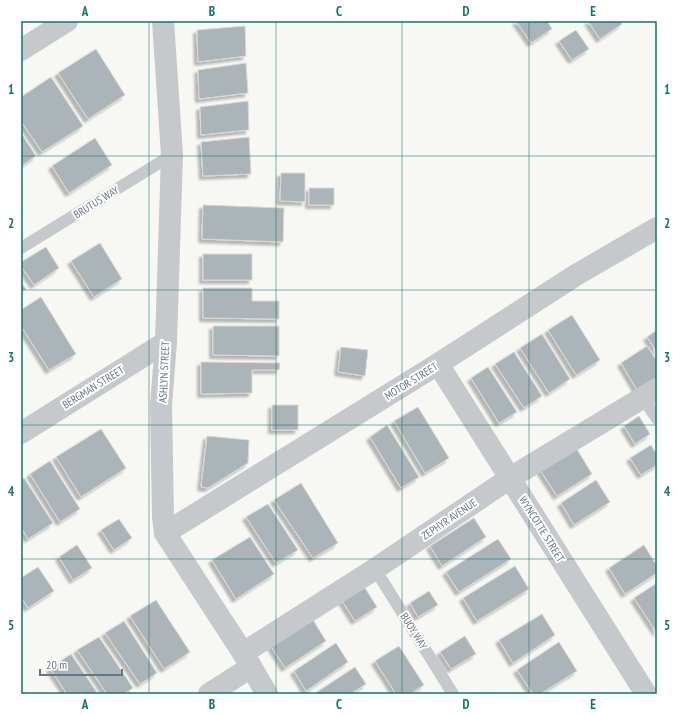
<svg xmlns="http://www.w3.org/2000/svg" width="678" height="715" font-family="'PT Sans Narrow',sans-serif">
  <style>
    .building { fill: #abb4b9; stroke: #d9d9d6; filter: url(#shadow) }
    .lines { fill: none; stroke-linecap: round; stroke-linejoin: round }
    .lane { stroke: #c5c9cc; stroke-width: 12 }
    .street { stroke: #c5c9cc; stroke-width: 22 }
    .grid { fill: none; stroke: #0f766e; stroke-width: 1; stroke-opacity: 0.55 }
    .labels { text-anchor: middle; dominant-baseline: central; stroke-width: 4; stroke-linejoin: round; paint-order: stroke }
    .street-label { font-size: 11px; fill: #657787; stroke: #fff }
    .neatline { fill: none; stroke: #0f766e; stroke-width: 1.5 }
    .grid-label { font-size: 13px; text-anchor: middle; font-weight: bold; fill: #0f766e }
  </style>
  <defs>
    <filter id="shadow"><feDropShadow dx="-3.5" dy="3.5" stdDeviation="1" flood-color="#0004"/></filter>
  </defs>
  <rect width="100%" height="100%" fill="#f7f7f4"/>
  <g class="building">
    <path d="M516,21H547L552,29L531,43Z"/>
    <path d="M588,21H620L622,24L600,39Z"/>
    <path d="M245,26L246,56L198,62L197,30Z"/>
    <path d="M576,30L589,49L572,60L559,41Z"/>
    <path d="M96,49L125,95L88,119L58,73Z"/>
    <path d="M246,63L248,93L199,99L198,70Z"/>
    <path d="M51,77L83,126L42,152L21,121V97Z"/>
    <path d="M248,101L249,130L201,135L200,107Z"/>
    <path d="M21,133L36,156L21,166Z"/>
    <path d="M249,137L251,174L203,176L201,142Z"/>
    <path d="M95,138L112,165L69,193L52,166Z"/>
    <path d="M281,173H305V202L280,201Z"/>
    <rect x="309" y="188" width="25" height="17"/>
    <path d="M203,205L284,208L283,242L202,239Z"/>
    <path d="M100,243L122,279L94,297L71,261Z"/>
    <path d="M46,247L59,268L34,285L21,266V262Z"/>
    <rect x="203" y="254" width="49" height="26"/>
    <path d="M21,282L26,289L21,292Z"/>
    <path d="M203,288H252V301H279V319L203,318Z"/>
    <path d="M41,297L76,354L49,370L21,326V310Z"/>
    <path d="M572,315L600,360L576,375L548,330Z"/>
    <path d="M213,326H279V356L213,355Z"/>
    <path d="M657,330V352L647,337Z"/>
    <path d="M542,334L570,379L549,393L520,348Z"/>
    <path d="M647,346L657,361V378L637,390L621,363Z"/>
    <path d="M341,347L368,350L365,376L338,372Z"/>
    <path d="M514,352L542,396L524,408L495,364Z"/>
    <path d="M201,362L280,363L279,370H252V393L201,394Z"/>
    <path d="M488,367L517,412L499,423L471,378Z"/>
    <rect x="272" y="405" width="26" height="25"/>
    <path d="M418,407L449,458L425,473L394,421Z"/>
    <path d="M639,416L650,434L635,444L624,426Z"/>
    <path d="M387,425L419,477L401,488L370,437Z"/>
    <path d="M101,429L126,468L81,497L56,457Z"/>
    <path d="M207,436L249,440L248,463L208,488L201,487Z"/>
    <path d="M651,445L657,455V465L641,475L630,458Z"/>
    <path d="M575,446L592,474L557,496L539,468Z"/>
    <path d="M50,461L80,509L60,522L30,474Z"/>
    <path d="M24,478L53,523L28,539L21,527V480Z"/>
    <path d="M596,480L610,502L574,525L561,503Z"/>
    <path d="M301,483L338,543L313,558L274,500Z"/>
    <path d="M268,504L298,550L276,563L246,517Z"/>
    <path d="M474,518L486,537L442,566L430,546Z"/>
    <path d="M119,519L132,538L114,550L101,530Z"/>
    <path d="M250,537L274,574L236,599L212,560Z"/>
    <path d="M498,539L511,559L459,592L446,572Z"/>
    <path d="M77,545L92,568L73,580L59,557Z"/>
    <path d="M644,545L657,566V573L625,594L609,568Z"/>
    <path d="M515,566L529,589L477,621L463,598Z"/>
    <path d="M38,567L54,591L28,608L21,597V578Z"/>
    <path d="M657,583V633L634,598Z"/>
    <path d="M363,585L377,607L355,621L341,599Z"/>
    <path d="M429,591L438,605L418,617L410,603Z"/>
    <path d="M156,600L190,652L164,669L130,616Z"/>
    <path d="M542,614L555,635L513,663L499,640Z"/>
    <path d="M313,620L326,641L285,668L271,646Z"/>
    <path d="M124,621L157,673L140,684L105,633Z"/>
    <path d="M465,636L476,654L451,669L440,652Z"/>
    <path d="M99,637L133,688L124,694H107L77,650Z"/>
    <path d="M559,642L577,671L540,694H533L517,670Z"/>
    <path d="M336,643L348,662L306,691L294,671Z"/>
    <path d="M399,646L424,685L410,694H396L375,661Z"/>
    <path d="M71,654L98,694H67L50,668Z"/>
    <path d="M355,667L366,684L350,694H314Z"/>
  </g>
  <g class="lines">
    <g class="lane">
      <path d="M21,248L172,155"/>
      <path d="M643,398L657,419"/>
      <path d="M375,569L453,694"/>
    </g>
    <g class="street">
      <path d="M163,21L172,155L166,342L161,405L163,517L165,533L243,653L267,694"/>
      <path d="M21,50L67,21"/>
      <path d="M438,364L646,694"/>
      <path d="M21,433L166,342"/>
      <path d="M165,533L438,364L576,275L657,228"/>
      <path d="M243,653L375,569L510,478L657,389"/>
      <path d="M209,694L251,667"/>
    </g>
  </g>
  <path class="grid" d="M149,21V694M276,21V694M402,21V694M529,21V694M21,156H657M21,290H657M21,425H657M21,559H657"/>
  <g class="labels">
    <g class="street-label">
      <text transform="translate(96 202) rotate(-32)">BRUTUS WAY</text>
      <text transform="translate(164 372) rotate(-87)">ASHLYN STREET</text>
      <text transform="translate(411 381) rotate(-32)">MOTOR STREET</text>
      <text transform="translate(93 387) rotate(-32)">BERGMAN STREET</text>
      <text transform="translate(449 519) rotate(-34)">ZEPHYR AVENUE</text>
      <text transform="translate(542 529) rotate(58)">WYNCOTTE STREET</text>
      <text transform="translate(414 631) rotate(58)">BUOY WAY</text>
    </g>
  </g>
  <rect width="678" height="715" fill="none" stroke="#ffffff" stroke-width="44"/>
  <path d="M40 669v6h82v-6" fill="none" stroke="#657787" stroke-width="2"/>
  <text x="46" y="669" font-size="12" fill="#657787" stroke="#ffffff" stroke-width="3" paint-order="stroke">20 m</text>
  <rect x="22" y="22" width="634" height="671" class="neatline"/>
  <g class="grid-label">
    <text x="85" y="16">A</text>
    <text x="212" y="16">B</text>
    <text x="339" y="16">C</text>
    <text x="466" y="16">D</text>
    <text x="593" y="16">E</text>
    <text x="11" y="94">1</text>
    <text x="667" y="94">1</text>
    <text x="11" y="228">2</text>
    <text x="667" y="228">2</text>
    <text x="11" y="362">3</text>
    <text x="667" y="362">3</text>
    <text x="11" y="496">4</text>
    <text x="667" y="496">4</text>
    <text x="11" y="630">5</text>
    <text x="667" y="630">5</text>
    <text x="85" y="709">A</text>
    <text x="212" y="709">B</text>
    <text x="339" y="709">C</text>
    <text x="466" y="709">D</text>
    <text x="593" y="709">E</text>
  </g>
</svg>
